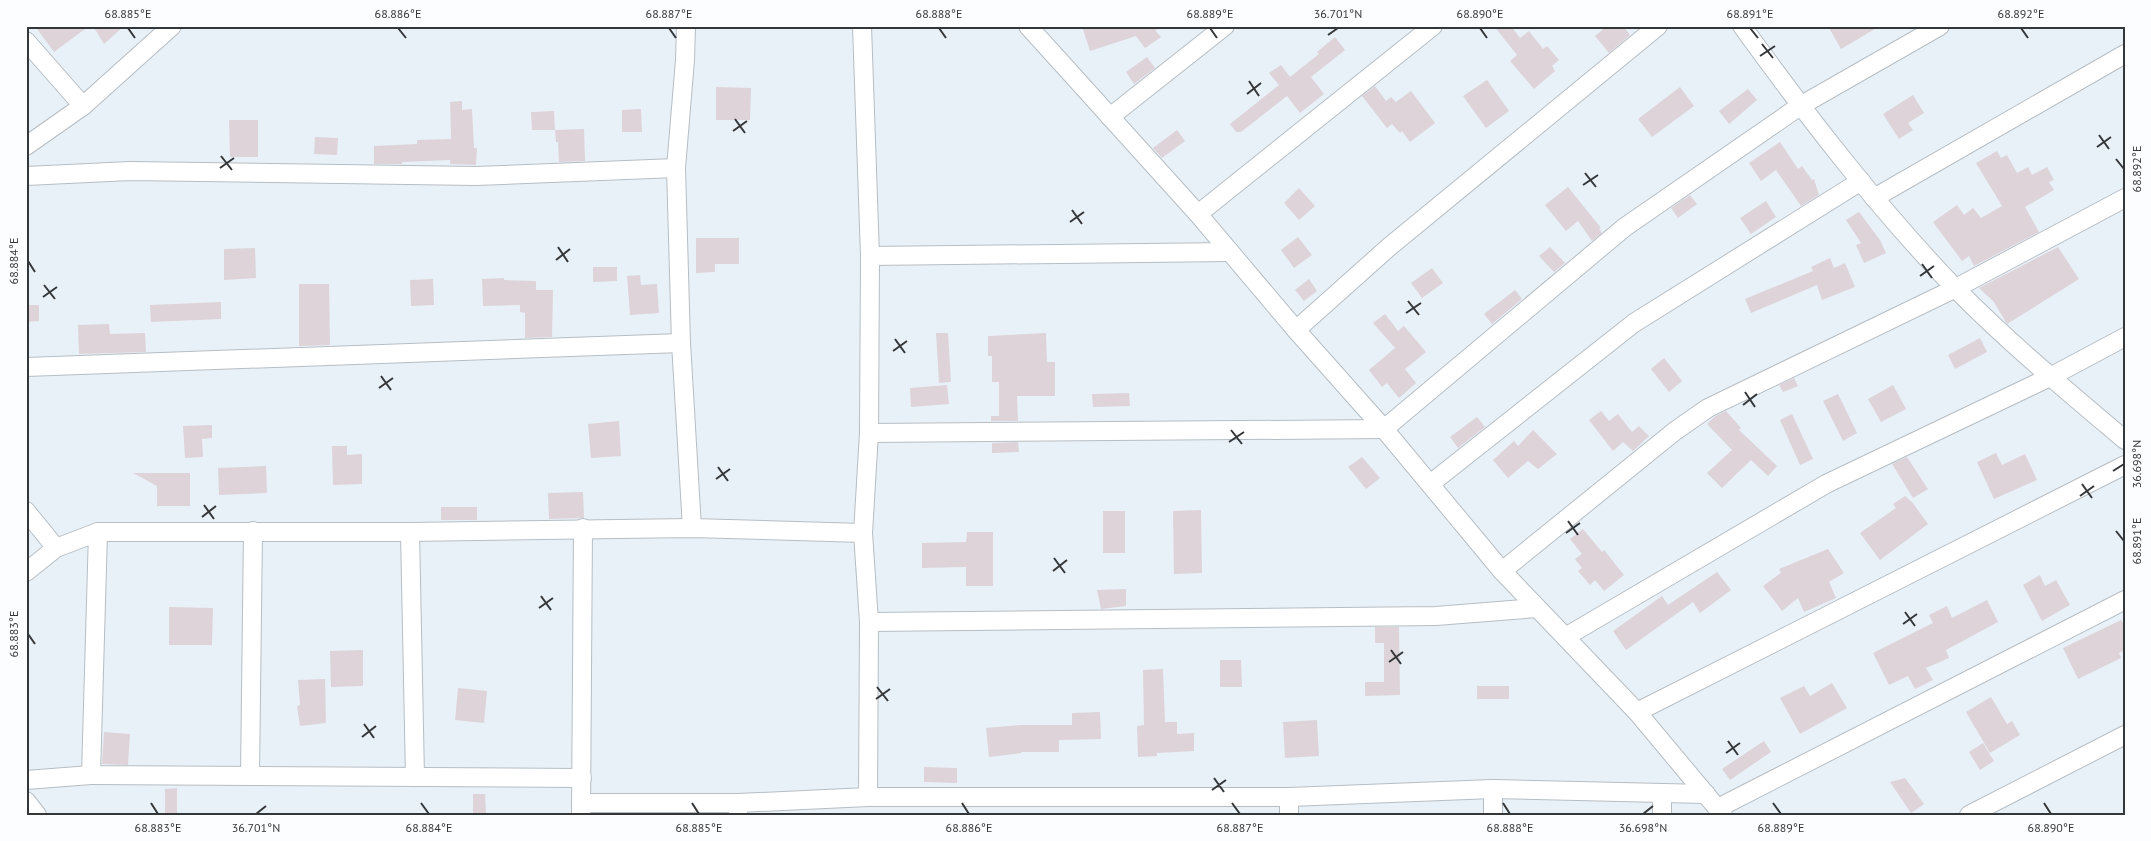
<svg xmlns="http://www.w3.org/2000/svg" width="2151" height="841" font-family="'PT Sans',sans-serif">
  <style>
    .building { fill: #ddd3d9 }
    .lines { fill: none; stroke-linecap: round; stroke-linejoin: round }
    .minor-casing { stroke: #b6bec4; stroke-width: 20 }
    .minor { stroke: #fff; stroke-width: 18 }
    .ticks { fill: none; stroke: #343739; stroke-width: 2 }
    .neatline { fill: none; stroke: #343739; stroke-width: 2 }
    .ticks-label { font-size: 12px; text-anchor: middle; fill: #343739 }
  </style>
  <rect width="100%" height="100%" fill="#e9f1f8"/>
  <g class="building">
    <path d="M35,26H89L54,52Z"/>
    <path d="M93,26H124L104,44Z"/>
    <path d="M1082,26H1158L1159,29L1155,30L1161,37L1145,48L1136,36L1090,51Z"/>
    <path d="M1494,26H1511L1520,38L1529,31L1543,49L1547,46L1559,60L1552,66L1555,71L1534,89L1510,61L1517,55Z"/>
    <path d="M1607,26H1623L1630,35L1609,53L1595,36Z"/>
    <path d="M1828,26H1880L1841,49Z"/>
    <path d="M1335,37L1345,50L1311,77L1324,94L1300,113L1287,96L1241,132H1236L1230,124L1279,85L1269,73L1281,65L1290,77L1319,54L1317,52Z"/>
    <path d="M1147,57L1155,68L1134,84L1126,72Z"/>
    <path d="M1487,80L1509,111L1486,128L1463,96Z"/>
    <path d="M1375,86L1386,101L1391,97L1396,102L1411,91L1435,123L1410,142L1402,131L1400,133L1392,124L1387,128L1362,96Z"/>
    <path d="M716,87L751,88L750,120H716Z"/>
    <path d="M1680,87L1694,106L1652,137L1638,119Z"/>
    <path d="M1748,89L1757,100L1729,124L1719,111Z"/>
    <path d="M1913,95L1924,113L1908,123L1913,130L1899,139L1883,114Z"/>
    <path d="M462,101V110L472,109L474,148H477L476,165L450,164V160L402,162V164H374V146L417,144V140L451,139L450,102Z"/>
    <path d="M641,109L642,132H622V110Z"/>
    <path d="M554,111L555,130H532L531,112Z"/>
    <path d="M229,120H258V157H230Z"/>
    <path d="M584,129L585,161L559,162L558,142H556L555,130Z"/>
    <path d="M1177,130L1185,141L1162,158L1153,148Z"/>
    <path d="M315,137L338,138L337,155L314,154Z"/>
    <path d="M1780,142L1798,169L1802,166L1812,180L1814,179L1819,195L1801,206L1776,170L1761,181L1749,163Z"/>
    <path d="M1997,151L2001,158L2007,155L2017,173L2028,167L2032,175L2047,167L2054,180L2049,182L2054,190L2025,207L2039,232L1974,266L1969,256L1962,261L1933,222L1957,205L1964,215L1973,208L1981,218L2002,206L1976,163Z"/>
    <path d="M1568,187L1601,228L1599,229L1602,233L1592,241L1578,221L1566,231L1545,205Z"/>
    <path d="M1299,188L1315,206L1299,220L1284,203Z"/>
    <path d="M1690,195L1697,204L1678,218L1671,208Z"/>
    <path d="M1766,201L1776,217L1751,234L1740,218Z"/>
    <path d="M1859,212L1880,240L1886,253L1864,263L1856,245L1861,243L1846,220Z"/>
    <path d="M1298,237L1312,255L1294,268L1281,250Z"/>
    <path d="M696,238H739V264H715V272L696,273Z"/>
    <path d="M1550,247L1565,263L1554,272L1539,256Z"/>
    <path d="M2058,247L2079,279L2007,324L1994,302L1979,288Z"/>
    <path d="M255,248L256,278L224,280V249Z"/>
    <path d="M1830,258L1834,268L1845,263L1855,287L1822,300L1817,285L1751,313L1745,299L1813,271L1811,267Z"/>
    <path d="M593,267H617V281L593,282Z"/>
    <path d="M1432,268L1443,283L1422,298L1411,283Z"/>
    <path d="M640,275L641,285L657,284L659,313L630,315L627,276Z"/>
    <path d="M504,278V280L536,281V290H553L552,337L525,338V313L520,312V305L483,306L482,279Z"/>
    <path d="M433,279L434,305L411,306L410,280Z"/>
    <path d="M1309,279L1317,291L1304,301L1295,290Z"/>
    <path d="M299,284H329L330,345L299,346Z"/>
    <path d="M1515,290L1522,299L1492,324L1484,314Z"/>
    <path d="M221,302V319L151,322L150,305Z"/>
    <path d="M26,305H39V321L26,322Z"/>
    <path d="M1385,314L1398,331L1404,326L1426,352L1405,369L1416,383L1399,398L1387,383L1382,387L1369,370L1395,348L1373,323Z"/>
    <path d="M109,324L110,334L145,333L146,352L79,354L78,325Z"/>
    <path d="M936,333H948L951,382L939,383Z"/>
    <path d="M1046,333L1047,362H1055V396H1017L1018,421H991V416H999V382H992V356H988V336Z"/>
    <path d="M1980,338L1987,352L1955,369L1948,355Z"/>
    <path d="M1664,358L1682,381L1669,392L1651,369Z"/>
    <path d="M1794,378L1798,386L1783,392L1779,385Z"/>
    <path d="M947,385L949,404L911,407L910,388Z"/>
    <path d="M1893,385L1906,409L1881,422L1868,399Z"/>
    <path d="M1129,393L1130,406L1093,407L1092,394Z"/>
    <path d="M1838,394L1857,433L1843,441L1823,401Z"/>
    <path d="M1601,411L1609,421L1618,414L1632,432L1639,426L1649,436L1633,451L1623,442L1613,451L1589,420Z"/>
    <path d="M1726,411L1741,428L1739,430L1777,466L1768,476L1751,460L1722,488L1707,473L1732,450L1707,424L1714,417Z"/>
    <path d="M1792,414L1813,459L1800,465L1780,420Z"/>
    <path d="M1477,417L1485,427L1458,448L1450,437Z"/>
    <path d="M619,421L621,456L591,458L588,424Z"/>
    <path d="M212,425V438L202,439L203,457L185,458L183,426Z"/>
    <path d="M1533,430L1557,454L1538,469L1528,461L1508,478L1493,460L1514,441L1518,446Z"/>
    <path d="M1018,442L1019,452L992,453V443Z"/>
    <path d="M332,446H347V455L362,454V484L333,485Z"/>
    <path d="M1996,453L2002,465L2025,454L2037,480L1994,499L1977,462Z"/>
    <path d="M1362,457L1380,478L1366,489L1348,467Z"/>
    <path d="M1907,457L1928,489L1913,498L1892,464Z"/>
    <path d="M266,466L267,493L219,495L218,468Z"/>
    <path d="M133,473H190V506H157V486Z"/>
    <path d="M583,492L584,518L549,519L548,493Z"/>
    <path d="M1905,496L1912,502L1928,524L1880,560L1860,533L1896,508L1893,504Z"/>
    <rect x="441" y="507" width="36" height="13"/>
    <path d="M1201,510L1202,573L1174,574L1173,511Z"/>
    <rect x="1103" y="511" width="22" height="42"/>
    <path d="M1583,529L1602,552L1604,550L1624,575L1604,591L1595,580L1590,585L1578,571L1582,568L1575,559L1582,554L1570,539Z"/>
    <path d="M967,532H993V586H966V567L922,568V543L966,542Z"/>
    <path d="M1828,549L1844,573L1829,582L1836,598L1804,612L1798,598L1782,611L1763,586L1781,573L1779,569Z"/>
    <path d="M1717,572L1731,590L1700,613L1693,602L1626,650L1613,631L1662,596L1668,605Z"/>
    <path d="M2040,575L2045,586L2056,580L2070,605L2042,621L2023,585Z"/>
    <path d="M1126,589V606L1101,609L1097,590Z"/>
    <path d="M1987,600L1998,622L1946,650L1949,658L1926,668L1933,680L1915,689L1908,676L1889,685L1873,653L1933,623L1929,615L1947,606L1952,618Z"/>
    <path d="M169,607L213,608L212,645H169Z"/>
    <path d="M2121,620L2125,627V650L2119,653L2121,658L2078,679L2063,648Z"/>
    <path d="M1375,627H1399L1400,695L1365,696V682H1384V643H1375Z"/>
    <path d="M363,650V686L331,687L330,651Z"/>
    <path d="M1220,660H1241L1242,687H1220Z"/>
    <path d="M1163,669L1165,722H1177V734L1194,733V751L1157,753V756L1138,757L1137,726L1144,725L1143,670Z"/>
    <path d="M325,679L326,723L300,726L297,706L300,705L298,680Z"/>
    <path d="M1832,683L1847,708L1800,734L1780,698L1804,686L1810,696Z"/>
    <rect x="1477" y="686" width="32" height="13"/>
    <path d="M458,688L487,691L484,723L455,720Z"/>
    <path d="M1991,697L2007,724L2012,721L2020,735L1990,753L1966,712Z"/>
    <path d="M1100,712L1101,739L1059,740V752H1021V753L989,757L986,728L1022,725H1072V713Z"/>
    <path d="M1317,720L1319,756L1285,758L1283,722Z"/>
    <path d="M104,732L130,734L128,765L102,764Z"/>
    <path d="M1764,741L1771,752L1730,780L1722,769Z"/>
    <path d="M1983,743L1994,761L1980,770L1969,752Z"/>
    <path d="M924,767L957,768V783L924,782Z"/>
    <path d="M1905,778L1924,804L1911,813L1890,782Z"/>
    <path d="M177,788V815H165V789Z"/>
    <path d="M473,794H485L486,814H473Z"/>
  </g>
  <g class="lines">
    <g class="minor-casing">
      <g id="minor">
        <path d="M686,26L685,60L676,168L681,343L692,528"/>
        <path d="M862,26L870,256L869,433L863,533L869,622L868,797"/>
        <path d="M1028,26L1198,214L1296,330L1384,429L1502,571L1637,712L1723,815"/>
        <path d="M1742,26C1808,117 1877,207 1955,288C2008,342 2067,391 2125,440"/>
        <path d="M26,41L83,106"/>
        <path d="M1110,117L1225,26"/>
        <path d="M26,146L83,106L172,26"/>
        <path d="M26,176L130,171L476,176L676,168"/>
        <path d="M1874,198L2125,54"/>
        <path d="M1198,214L1433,26"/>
        <path d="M870,256L1230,252"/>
        <path d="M1296,330L1389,247L1658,26"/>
        <path d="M26,367L681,343"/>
        <path d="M869,433L1384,429L1625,227L1800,106L1940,26"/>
        <path d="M1430,484L1634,323L1861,181"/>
        <path d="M26,511L56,548"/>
        <path d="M98,532L91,775L582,778"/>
        <path d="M410,532L415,777"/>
        <path d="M1502,571L1675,431L1708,408L1956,288L2125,198"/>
        <path d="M26,572L56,548L98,532H410L692,528L863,533"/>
        <path d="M869,622L1436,616L1537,608"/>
        <path d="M1567,636L1826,484L2050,377L2125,337"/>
        <path d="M1637,712L2125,465"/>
        <path d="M250,776L253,531"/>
        <path d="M26,780L91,775"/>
        <path d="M1493,789V815"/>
        <path d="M1662,795V815"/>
        <path d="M1289,797V815"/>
        <path d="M26,801L37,815"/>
        <path d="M581,803H738"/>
        <path d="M1718,808L2125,600"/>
        <path d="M581,815L583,528"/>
        <path d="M738,815V803L868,797H1289L1493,789L1706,794"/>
        <path d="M1969,815L2125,735"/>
      </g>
    </g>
    <use href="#minor" class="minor"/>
  </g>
  <path class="ticks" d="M128,28L135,38M398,28L406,38M669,28L676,38M939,28L946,38M1210,28L1217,38M1480,28L1487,38M1750,28L1758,38M2021,28L2028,38M1328,35L1338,28M1762,44L1773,58M1760,56L1775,46M1249,81L1259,96M1247,94L1261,83M735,119L745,133M733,131L747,121M2099,135L2109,149M2097,147L2111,137M221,156L232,170M2116,159L2124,169M220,168L234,158M1585,173L1596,187M1583,185L1598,175M1072,210L1082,224M1070,222L1084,212M558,247L568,262M556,260L570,249M28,261L35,272M1922,264L1932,278M1920,276L1934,266M44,285L55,299M43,297L57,287M1408,301L1419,315M1406,313L1421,303M895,339L905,353M893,351L907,341M381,376L391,390M379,388L393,378M1745,392L1755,407M1743,405L1757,394M1231,430L1242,444M1229,442L1244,432M718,467L728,481M2113,471L2124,464M716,479L730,469M2082,484L2092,498M2080,496L2094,486M204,505L214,519M202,517L216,506M1568,521L1578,535M2116,531L2124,541M1566,533L1580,523M1054,558L1065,573M1053,571L1067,560M541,596L551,610M539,608L553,598M1905,612L1915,626M1903,624L1917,614M28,634L35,644M1391,650L1401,664M1389,662L1403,652M877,687L888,701M876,699L890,689M364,724L374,738M362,737L376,726M1728,741L1738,755M1726,753L1740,743M1214,778L1224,792M1212,790L1226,780M151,803L158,814M421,803L429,814M692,803L699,814M962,803L969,814M1232,803L1240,814M1503,803L1510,814M1773,803L1781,814M2044,803L2051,814M256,814L266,806M1643,814L1653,806"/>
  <rect width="2151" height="841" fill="none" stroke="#fcfdff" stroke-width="55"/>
  <rect x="28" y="28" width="2096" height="786" class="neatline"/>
  <g class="ticks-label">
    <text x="128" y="18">68.885°E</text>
    <text x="398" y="18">68.886°E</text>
    <text x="669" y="18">68.887°E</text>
    <text x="939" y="18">68.888°E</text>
    <text x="1210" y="18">68.889°E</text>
    <text x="1338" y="18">36.701°N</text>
    <text x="1480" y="18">68.890°E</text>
    <text x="1750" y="18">68.891°E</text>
    <text x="2021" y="18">68.892°E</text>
    <text transform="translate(2137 169) rotate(-90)" y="4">68.892°E</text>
    <text transform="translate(14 261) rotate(-90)" y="4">68.884°E</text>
    <text transform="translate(2137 464) rotate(-90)" y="4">36.698°N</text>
    <text transform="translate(2137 541) rotate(-90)" y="4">68.891°E</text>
    <text transform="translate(14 634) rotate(-90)" y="4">68.883°E</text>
    <text x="158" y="832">68.883°E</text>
    <text x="256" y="832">36.701°N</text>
    <text x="429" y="832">68.884°E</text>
    <text x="699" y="832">68.885°E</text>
    <text x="969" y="832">68.886°E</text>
    <text x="1240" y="832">68.887°E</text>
    <text x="1510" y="832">68.888°E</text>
    <text x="1643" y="832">36.698°N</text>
    <text x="1781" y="832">68.889°E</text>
    <text x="2051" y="832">68.890°E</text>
  </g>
</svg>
